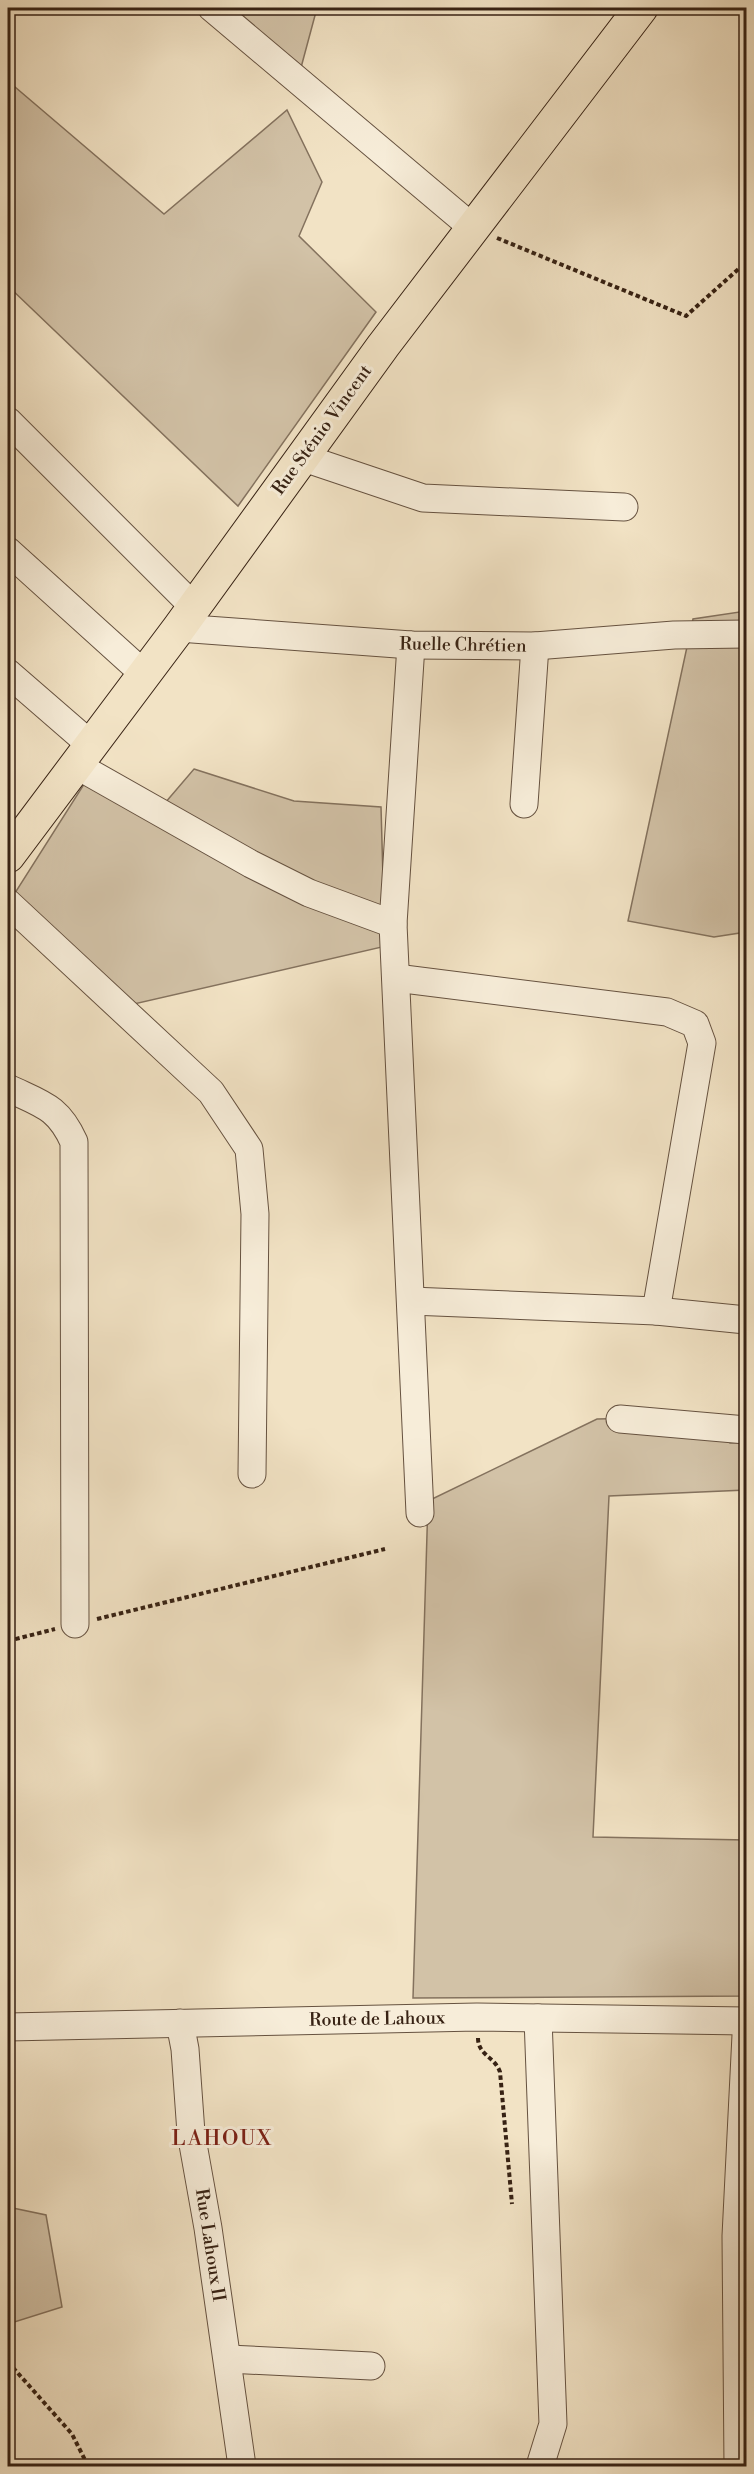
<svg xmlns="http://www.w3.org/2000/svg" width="754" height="2474" font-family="'Libre Bodoni',serif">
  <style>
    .green { fill: #d2c2a7; stroke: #84725e; stroke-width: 1.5 }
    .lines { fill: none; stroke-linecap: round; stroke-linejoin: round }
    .minor-casing { stroke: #665240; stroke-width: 29 }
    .major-casing { stroke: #372214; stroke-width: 35 }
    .path { stroke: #372214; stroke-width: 4; stroke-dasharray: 4.5 3; stroke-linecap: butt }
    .minor { stroke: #f7edd9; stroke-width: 27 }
    .major { stroke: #f2e3c5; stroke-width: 33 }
    .labels { text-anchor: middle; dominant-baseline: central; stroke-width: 6; stroke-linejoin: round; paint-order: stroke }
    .street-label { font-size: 18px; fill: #372214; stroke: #f7edd9 }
    .quarter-label { font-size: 21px; letter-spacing: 1.5px; fill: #7a1f14; stroke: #f7edd9 }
  </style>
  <rect width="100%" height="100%" fill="#f2e3c5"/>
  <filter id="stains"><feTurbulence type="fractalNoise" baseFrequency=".00333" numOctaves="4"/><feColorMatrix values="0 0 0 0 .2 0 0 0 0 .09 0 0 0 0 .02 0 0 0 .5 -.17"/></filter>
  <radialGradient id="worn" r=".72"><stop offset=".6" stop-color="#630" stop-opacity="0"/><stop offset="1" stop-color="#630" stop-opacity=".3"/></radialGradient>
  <g class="green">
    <path d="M230,8H317L299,75Z"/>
    <path d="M8,81L164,214L287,110L322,182L299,236L376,312L238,506L8,286Z"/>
    <path d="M746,611V932L714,937L628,921L693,619Z"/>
    <path d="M194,769L294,801L381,807L384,914L382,947L134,1004L13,896L93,770L159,810Z"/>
    <path d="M726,1416L730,1443L746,1442V1490L609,1496L593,1837L746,1840V1996L413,1998L428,1501L597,1419Z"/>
    <path d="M8,2207L46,2215L62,2307L8,2324Z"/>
  </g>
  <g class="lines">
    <g class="minor-casing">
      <g id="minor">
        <path d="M212,8L473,228"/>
        <path d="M8,421L194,607"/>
        <path d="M301,457L423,498L624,507"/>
        <path d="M8,551L144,674"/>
        <path d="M179,628L411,645L535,646L674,635L746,634"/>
        <path d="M8,673L91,745"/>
        <path d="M76,765L251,864L309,893L393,924L420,1513"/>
        <path d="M524,804L535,646"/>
        <path d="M8,903L211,1092L249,1149L255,1214L252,1474"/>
        <path d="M393,924L411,645"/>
        <path d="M396,978L667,1012L695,1024L702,1043L656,1311"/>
        <path d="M8,1088C41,1104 58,1106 74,1142L75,1624"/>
        <path d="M411,1301L656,1311L746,1320"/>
        <path d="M620,1419L746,1430"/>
        <path d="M538,2018L553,2424L540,2466"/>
        <path d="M180,2023L185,2049L191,2133L208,2228L242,2466"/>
        <path d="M8,2027L477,2017L746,2021"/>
        <path d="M228,2359L371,2366"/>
        <path d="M738,2466L736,2236L746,2035"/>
      </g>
    </g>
    <g class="major-casing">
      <path id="major" d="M8,856L179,628L383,346L641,8"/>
    </g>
    <g class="path">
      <path d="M497,238L686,316L743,265L746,266"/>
      <path d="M97,1619L385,1549"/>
      <path d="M8,1641L55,1629"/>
      <path d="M478,2038C478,2055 495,2057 500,2072L512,2204"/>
      <path d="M8,2362L72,2434L88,2466"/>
    </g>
    <use href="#minor" class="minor"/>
    <use href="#major" class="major"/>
  </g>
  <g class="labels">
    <g class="street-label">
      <text transform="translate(322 430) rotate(-54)">Rue Sténio Vincent</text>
      <text transform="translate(463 645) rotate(1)">Ruelle Chrétien</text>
      <text transform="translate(377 2019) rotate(-1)">Route de Lahoux</text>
      <text transform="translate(210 2245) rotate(81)">Rue Lahoux II</text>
    </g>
    <g class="quarter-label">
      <text x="222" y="2139">LAHOUX</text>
    </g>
  </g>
  <rect width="754" height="2474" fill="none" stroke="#f2e3c5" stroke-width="30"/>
  <rect x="9" y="9" width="736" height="2456" fill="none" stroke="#372214" stroke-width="3"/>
  <rect x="15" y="15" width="724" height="2444" fill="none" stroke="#372214" stroke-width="1.5"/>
  <rect width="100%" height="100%" filter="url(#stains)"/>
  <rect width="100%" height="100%" fill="url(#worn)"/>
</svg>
